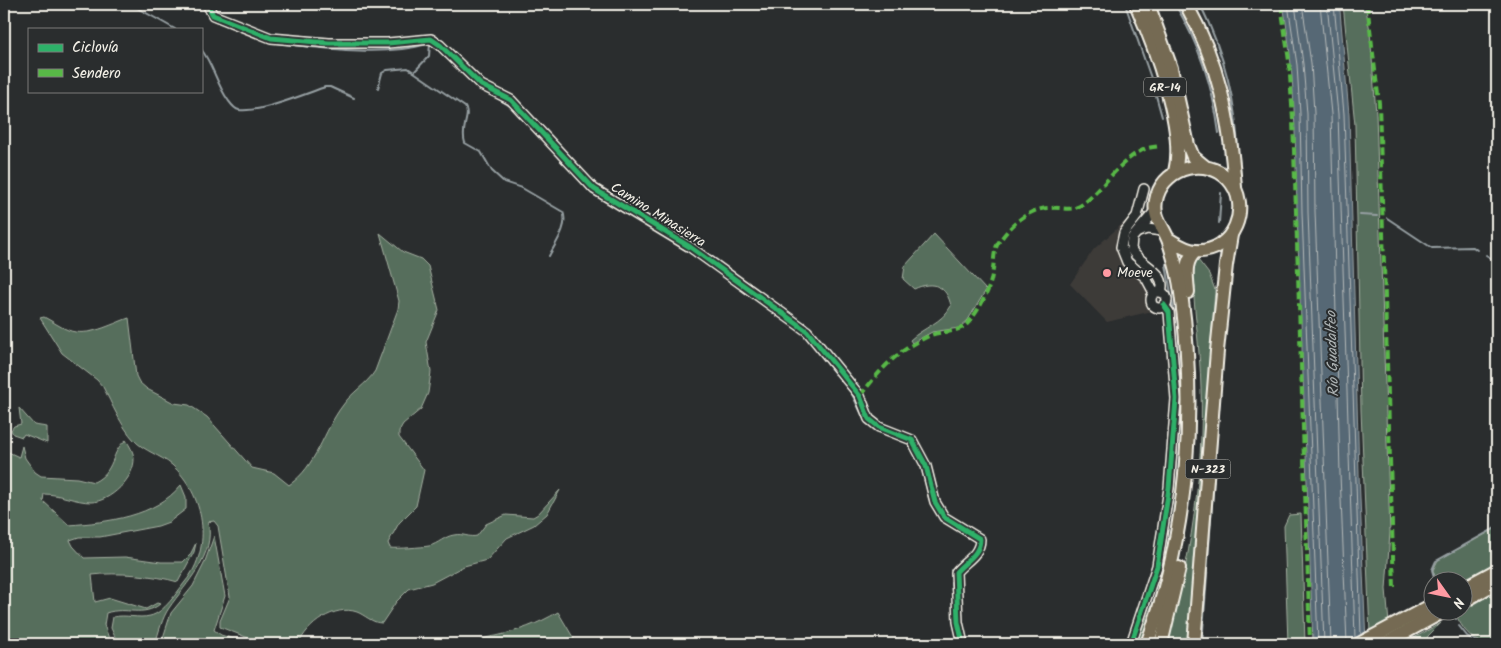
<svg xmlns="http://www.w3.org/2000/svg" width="1501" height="648" font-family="Kalam,sans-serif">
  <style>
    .built { fill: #3e3b39 }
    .green { fill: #566e5c; stroke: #a5b0a2 }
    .water { fill: #576874; stroke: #969fa2 }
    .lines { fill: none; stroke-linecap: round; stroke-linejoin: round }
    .shore { stroke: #b5baba; stroke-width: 1 }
    .stream { stroke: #969fa2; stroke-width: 2 }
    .minor-casing { stroke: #f4f1e8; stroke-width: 12 }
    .highway-casing { stroke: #f4f1e8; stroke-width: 16 }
    .minor { stroke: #2a2d2e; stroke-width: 9 }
    .highway { stroke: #746b52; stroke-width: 12 }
    .quiet { stroke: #58b947; stroke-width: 4; stroke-dasharray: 8 4; stroke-linecap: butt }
    .cycleway-casing { stroke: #2a2d2e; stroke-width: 8 }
    .cycleway { stroke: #2db169; stroke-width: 5 }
    .poi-dot { fill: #ff9aa2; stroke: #2a2d2e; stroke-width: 2 }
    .labels { text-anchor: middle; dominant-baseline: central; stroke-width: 4; stroke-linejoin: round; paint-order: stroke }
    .shield { fill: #2a2d2e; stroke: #b7b6b0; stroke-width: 1 }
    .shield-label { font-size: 12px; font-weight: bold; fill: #f4f1e8 }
    .street-label { font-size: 14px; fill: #f4f1e8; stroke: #2a2d2e }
    .poi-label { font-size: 14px; fill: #f4f1e8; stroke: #2a2d2e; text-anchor: start }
    .water-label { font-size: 15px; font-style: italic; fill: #adb3b4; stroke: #2a2d2e }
  </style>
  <rect width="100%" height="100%" fill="#2a2d2e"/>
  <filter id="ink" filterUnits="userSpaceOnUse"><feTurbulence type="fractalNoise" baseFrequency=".02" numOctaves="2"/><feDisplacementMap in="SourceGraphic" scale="10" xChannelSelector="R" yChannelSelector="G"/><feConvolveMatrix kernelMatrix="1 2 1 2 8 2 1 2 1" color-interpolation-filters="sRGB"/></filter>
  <g filter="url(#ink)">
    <path class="built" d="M1130,217L1119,234L1120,255L1151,290L1146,300L1152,311L1107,322L1070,284L1094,249Z"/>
    <g class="green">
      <path d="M1343,4H1365L1370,31L1376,114L1390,533L1386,589L1389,624L1370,634L1361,410L1355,125Z"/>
      <path d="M380,233L403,252L421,259L428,266L439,310L426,342L431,372L428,393L421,409L403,424L399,431V437L424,470L416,506L399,523L388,543L390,548C396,549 423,547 429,546C438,544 445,536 454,535C463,533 469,538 477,536L486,524L506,515L533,517L538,514L560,490L547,514L534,525L507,538L487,560L464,566L432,583L409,589L396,602L382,623C372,623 365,615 357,612C335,604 306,625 299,644H264L220,627V621L230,597L218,526L214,521L208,522C216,555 186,583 169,608C162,618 159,632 155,644H118L111,628L113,617C126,614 138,619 150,616C164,613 177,592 185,582C214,547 204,494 172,465C160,455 144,451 134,440C121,426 112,404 103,387L97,380L62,353L40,318L44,317C52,321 60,327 68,330C88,338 111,324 129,318L136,376L139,382L147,389L174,403L189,405L207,417L252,468L274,473L289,485C317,466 323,431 343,405C352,392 367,384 375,371L398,309L399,301Z"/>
      <path d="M934,234L986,290L968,320L959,328L932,332L912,343L910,340C924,327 942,323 951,306C947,286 933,280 914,289L903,279L905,266Z"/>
      <path d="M1198,260L1209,274L1215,290L1188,644H1167C1190,561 1204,474 1201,388C1200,346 1193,305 1192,263Z"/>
      <path d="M19,408L34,425L47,427V443L24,434L22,437L13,434L11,430L14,426L21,424Z"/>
      <path d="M126,440C130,446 133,451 134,458C135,478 110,502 91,502C76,502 60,494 44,494L43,501L69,525C108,522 155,517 181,485L186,497V509L169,522L158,526L100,537H79L70,540L73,546L84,558L125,557L161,562H183L190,555L196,543L194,552L178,582C155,575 116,572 92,575L95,602L110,598L146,609L157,603L160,604C143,618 126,606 106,613L104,625L111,644H4V450L19,457L22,446L25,458L35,472L41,476L77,478L94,482C116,471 110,452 126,440Z"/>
      <path d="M1301,514L1305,644H1288L1284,526L1289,515Z"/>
      <path d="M1497,528V562L1464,582L1436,580L1433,570L1438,560Z"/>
      <path d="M214,536L225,596L214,630L221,635L250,644H161L171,613L193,586L204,564Z"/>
      <path d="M1497,591V644C1475,644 1465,634 1456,615Z"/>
      <path d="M1156,595L1142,640L1140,644H1136Z"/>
      <path d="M558,612L577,644H479C482,638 489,637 496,636C518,631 538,624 558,612Z"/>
      <path d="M1441,623L1428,636L1425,644H1403Z"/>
    </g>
    <path class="water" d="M1283,4H1338L1340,11L1349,114L1359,474L1366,644H1313C1308,510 1303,375 1298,241C1295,161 1297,83 1283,4Z"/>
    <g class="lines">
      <g class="shore">
        <path d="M1288,4L1297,65L1300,114L1302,212L1318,644"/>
        <path d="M1295,4L1303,64L1307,114L1308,212L1324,644"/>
        <path d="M1302,4L1311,63L1314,113L1315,211L1331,644"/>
        <path d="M1320,4L1331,114L1340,474L1347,644"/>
        <path d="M1327,4L1338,114L1355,638"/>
        <path d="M1334,4L1344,114L1361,635"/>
      </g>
      <g class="stream">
        <path d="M63,4L71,9L99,4"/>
        <path d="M130,4L175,29"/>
        <path d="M202,4L208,15"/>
        <path d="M1125,4L1152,81L1162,117"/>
        <path d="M1175,4C1199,44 1213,87 1219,133"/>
        <path d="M1200,4C1224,53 1237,101 1238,155"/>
        <path d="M214,20L263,39"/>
        <path d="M276,43C321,48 383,57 427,44"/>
        <path d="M201,49C213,64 217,85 228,100C231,104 234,109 239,110C259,113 305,94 325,87H330L354,98"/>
        <path d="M457,67L471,81"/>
        <path d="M414,72L429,56L430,43"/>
        <path d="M378,88L382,73L387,70L408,68L465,107C471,116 460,128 465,143L481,152L492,171L504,182L522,188L563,212C569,226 555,244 549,256"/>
        <path d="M494,96L513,108"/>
        <path d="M581,181L586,187"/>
        <path d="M594,194L689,252L719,273"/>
        <path d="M1360,215L1377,216"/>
        <path d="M1387,218L1432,248L1473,247L1477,250"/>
        <path d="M1219,223L1221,193"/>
        <path d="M1486,255L1497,262"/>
        <path d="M1166,264L1174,312L1179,378"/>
        <path d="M808,338L835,374"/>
        <path d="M842,381L847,386"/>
        <path d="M851,392L865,421L875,429"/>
        <path d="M926,482L929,499"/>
        <path d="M1162,562L1174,485L1178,432"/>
        <path d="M1435,580L1432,570L1436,561L1497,527"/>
        <path d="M951,582L953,603"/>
        <path d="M1451,610L1456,619"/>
        <path d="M1459,626L1467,636L1481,644"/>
        <path d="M1138,635L1160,571"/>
        <path d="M1202,644L1223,352"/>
      </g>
      <g class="minor-casing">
        <g id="minor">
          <path d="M207,4L213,15L271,38L329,43H388L431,39L440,45L481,85L511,100L594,189L690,247L807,331L860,396L869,419L879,427L912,440L926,466L935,502L944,517L980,539C980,555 965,561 956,572L958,622L963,644"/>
          <path d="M1144,189L1137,216L1124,233L1121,247L1127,262L1146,278L1154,293"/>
          <path d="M1156,210L1132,238L1131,249C1138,264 1168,271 1161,292"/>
          <path d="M1138,232L1147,229L1162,231"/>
          <circle cx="1159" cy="300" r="8"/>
          <path d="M1131,644L1157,566L1169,488L1176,399L1169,312L1164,305"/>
        </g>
      </g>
      <g class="highway-casing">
        <g id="highway">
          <path d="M1136,4C1154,45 1186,129 1175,172"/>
          <path d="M1148,4L1171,68L1188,145L1193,157L1204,166"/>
          <path d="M1186,4C1219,63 1230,120 1235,187"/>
          <path d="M1188,292C1187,277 1183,262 1196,251"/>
          <path d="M1464,588L1497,570"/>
          <path d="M1464,601L1497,582"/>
          <path d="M1147,644C1188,534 1197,409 1181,293C1179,276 1174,258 1169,242C1163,225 1151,217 1157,196C1166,166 1207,157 1228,179C1253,205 1234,254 1195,251C1185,250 1177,244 1168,239"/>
          <path d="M1161,644L1179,568"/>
          <path d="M1194,644L1217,351L1226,265L1231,235"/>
          <path d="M1359,644L1434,604"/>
          <path d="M1384,644L1446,610"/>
        </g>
      </g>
      <use href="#minor" class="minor"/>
      <use href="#highway" class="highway"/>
      <g class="quiet">
        <path d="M1281,4L1289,61L1293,119L1310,644"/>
        <path d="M1367,4L1379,103L1394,589"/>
        <path d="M860,396C882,368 896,351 931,335C944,330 959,334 969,322C979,310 990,290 992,275C995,262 992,249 1001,239C1013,223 1030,208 1050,208C1063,207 1072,212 1083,204C1105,187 1119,160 1145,149C1150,147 1155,147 1160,146"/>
      </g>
      <g class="cycleway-casing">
        <g id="cycleway">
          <path d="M207,4L213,15L271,38L329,43H388L431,39L440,45L481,85L511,100L594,189L690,247L807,331L860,396L869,419L879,427L912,440L926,466L935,502L944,517L980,539C980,555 965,561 956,572L958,622L963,644"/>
          <path d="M1131,644L1157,566L1169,488L1176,399L1169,312L1164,305"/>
        </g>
      </g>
      <use href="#cycleway" class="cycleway"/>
    </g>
  </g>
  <circle class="poi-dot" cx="1107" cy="273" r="5"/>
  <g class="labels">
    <g class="shield">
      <rect x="1144" y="77.5" width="42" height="19" rx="4"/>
      <rect x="1185.5" y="459.5" width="45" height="19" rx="4"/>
    </g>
    <g class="shield-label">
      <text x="1165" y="87">GR-14</text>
      <text x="1208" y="469">N-323</text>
    </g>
    <g class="street-label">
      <text transform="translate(658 215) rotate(32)">Camino Minasierra</text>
    </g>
    <g class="poi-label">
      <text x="1117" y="273">Moeve</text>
    </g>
    <g class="water-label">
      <text transform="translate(1333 354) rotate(-92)">Río Guadalfeo</text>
    </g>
  </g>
  <rect width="1501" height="648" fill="none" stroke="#2a2d2e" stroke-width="20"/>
  <rect x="10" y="10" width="1481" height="628" fill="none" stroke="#f4f1e8" stroke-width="2" filter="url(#ink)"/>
  <rect x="28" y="28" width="175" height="65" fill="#2a2d2e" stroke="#7b7b78"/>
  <rect x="38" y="44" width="25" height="8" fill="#2db169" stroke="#7b7b78"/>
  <text x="72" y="52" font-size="15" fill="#f4f1e8">Ciclovía</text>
  <rect x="38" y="69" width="25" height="8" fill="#58b947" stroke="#7b7b78"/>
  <text x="72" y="78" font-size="15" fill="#f4f1e8">Sendero</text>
  <g transform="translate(1448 596) rotate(123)"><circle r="24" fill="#2a2d2e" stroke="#7b7b78"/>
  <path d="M0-4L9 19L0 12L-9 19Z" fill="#ff9aa2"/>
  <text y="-8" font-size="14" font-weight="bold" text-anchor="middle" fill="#f4f1e8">N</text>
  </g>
</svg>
